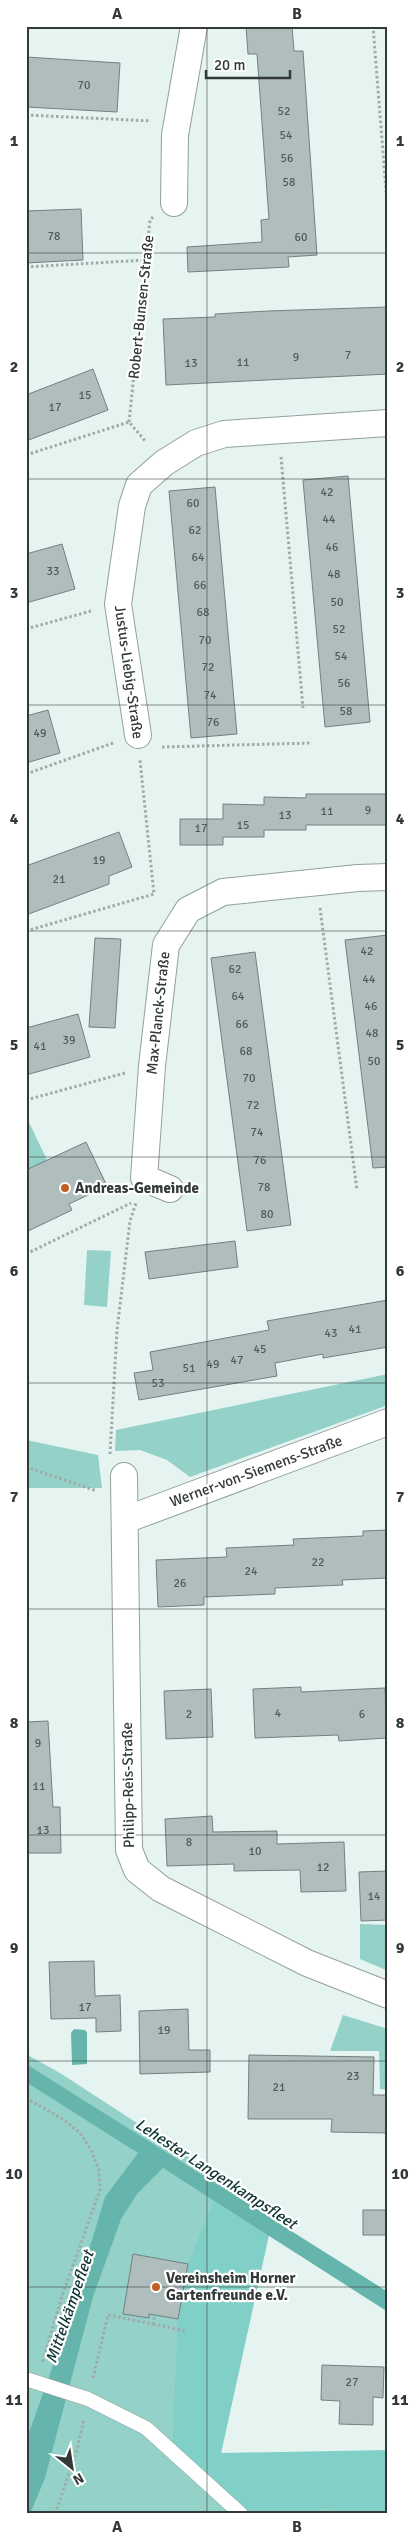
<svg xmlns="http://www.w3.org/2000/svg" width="414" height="2540" font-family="Signika,sans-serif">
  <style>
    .green { fill: #94d1c9 }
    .forest { fill: #81d0c7 }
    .water { fill: #66b5ac }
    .building { fill: #afbebc; stroke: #72807e }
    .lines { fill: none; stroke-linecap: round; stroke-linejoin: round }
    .lane-casing { stroke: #92a09e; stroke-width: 15 }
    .street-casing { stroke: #92a09e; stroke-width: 28 }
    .path { stroke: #9faba9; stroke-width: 3; stroke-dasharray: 2.5 2.5; stroke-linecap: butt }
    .lane { stroke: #fff; stroke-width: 14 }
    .street { stroke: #fff; stroke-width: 26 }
    .grid { fill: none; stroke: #333938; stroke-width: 1; stroke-opacity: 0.55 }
    .poi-dot { fill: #c25f24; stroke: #fff; stroke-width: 2 }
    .labels { text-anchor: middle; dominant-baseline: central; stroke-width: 4.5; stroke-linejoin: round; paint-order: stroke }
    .number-label { font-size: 12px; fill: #525a59 }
    .street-label { font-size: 15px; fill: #333938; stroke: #fff }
    .poi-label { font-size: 15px; font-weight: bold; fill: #333938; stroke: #fff; text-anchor: start }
    .water-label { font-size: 16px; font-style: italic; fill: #0e3532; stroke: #fff }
    .neatline { fill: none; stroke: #333938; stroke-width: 2 }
    .grid-label { font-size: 16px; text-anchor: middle; font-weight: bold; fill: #333938 }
  </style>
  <rect width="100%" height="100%" fill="#e5f4f1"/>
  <g class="green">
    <path d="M26,1116L47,1160L26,1170Z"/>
    <path d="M87,1250L111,1251L107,1307L84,1305Z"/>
    <path d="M388,1374V1405L190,1477L167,1460L140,1450L115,1451L116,1430Z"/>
    <path d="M26,1440L98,1455L102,1488H26Z"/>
    <path d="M360,1924L388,1925V1971L360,1959Z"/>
    <path d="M343,2015L388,2029V2090L380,2089L379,2051H330Z"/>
    <path d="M26,2054L60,2073L274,2212L221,2453L311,2454L388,2451V2514H26Z"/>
  </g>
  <path class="forest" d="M214,2200L269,2234L221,2453L388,2450V2514H340L325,2508L306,2514H241L172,2451L178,2319L188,2264Z"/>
  <g class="water">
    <path d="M74,2029L85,2030L87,2033V2064L72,2065L71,2033Z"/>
    <path d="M26,2064L388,2292V2312L163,2168L137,2194L121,2219L93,2297L45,2478L30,2514H26V2441L59,2349L105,2197L138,2153L26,2082Z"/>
  </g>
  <g class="building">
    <path d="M246,26H292L294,51H303L317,255L288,257L289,267L188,272L187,247L262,242L261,220L269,219L257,54H248Z"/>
    <path d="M26,57L120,63L117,112L26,107Z"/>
    <path d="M81,209L83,260L26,263V211Z"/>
    <path d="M388,307V374L166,385L163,319L215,317V314L268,311Z"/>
    <path d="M93,369L108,410L26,441V395Z"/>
    <path d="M348,476L370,722L325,727L303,480Z"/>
    <path d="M215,487L237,734L191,738L169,491Z"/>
    <path d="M62,544L75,589L26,603V554Z"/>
    <path d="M48,710L60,753L26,763V716Z"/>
    <path d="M306,794H388V825H306V830H264V837H223V845H180V819H223V804L264,805V797L306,798Z"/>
    <path d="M119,832L132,867L109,876V884L26,915V866Z"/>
    <path d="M388,935V1167L373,1168L345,940Z"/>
    <path d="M95,938L121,939L115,1028L89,1027Z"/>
    <path d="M255,952L291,1225L247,1231L211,958Z"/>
    <path d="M78,1014L90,1057L26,1075V1028Z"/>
    <path d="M86,1142L107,1186L69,1204L72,1210L26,1232V1170Z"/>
    <path d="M235,1241L238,1267L149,1279L145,1252Z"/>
    <path d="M388,1300V1347L323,1358V1354L275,1363L277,1376L139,1400L134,1373L153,1370L150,1352L269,1330L267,1321Z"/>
    <path d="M388,1530V1578L342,1580L343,1585L275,1588V1594L204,1597V1605L158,1607L156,1560L227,1557L226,1548L294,1545L293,1539L363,1536V1531Z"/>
    <path d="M301,1687V1692L385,1688L387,1738L339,1741L338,1735L255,1738L253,1689Z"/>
    <path d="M211,1689L213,1737L166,1739L164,1691Z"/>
    <path d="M48,1721L53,1807H60L61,1853H26V1722Z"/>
    <path d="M212,1816L213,1832L277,1831V1844L344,1842L346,1891L301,1892L300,1870L234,1871V1864L167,1866L165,1819Z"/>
    <path d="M388,1871V1920L361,1921L359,1872Z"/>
    <path d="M94,1961L95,1996L120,1995L121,2031L96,2032V2018L51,2019L49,1962Z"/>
    <path d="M188,2009L189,2050H210V2072L140,2074L139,2011Z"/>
    <path d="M249,2055L374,2057L373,2095H388V2133L331,2132L332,2119H248Z"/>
    <rect x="363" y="2210" width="25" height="25"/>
    <path d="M133,2254L188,2264L178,2319L149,2314V2318L123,2314Z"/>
    <path d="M322,2365L384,2367L383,2398L373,2397V2425L339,2424L340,2401L321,2400Z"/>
  </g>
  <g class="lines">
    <g class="lane-casing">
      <path id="lane" d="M26,2379L88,2399L146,2428L241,2514"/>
    </g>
    <g class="street-casing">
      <g id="street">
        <path d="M174,203L175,135L194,26"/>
        <path d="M138,735L118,604L132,506L139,485L164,463L196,443L224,434L388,423"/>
        <path d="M170,1189L144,1178L152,1066L166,945L188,910L223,892L358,878L388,877"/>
        <path d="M124,1476L129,1850L137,1870L161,1889L307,1963L388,1995"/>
        <path d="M125,1520L388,1422"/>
      </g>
    </g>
    <g class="path">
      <path d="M373,26L388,215"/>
      <path d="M26,115L151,121"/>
      <path d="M26,267L146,260"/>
      <path d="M129,422L150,220L153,217"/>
      <path d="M26,455L129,422L146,442"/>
      <path d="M281,457L303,708"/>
      <path d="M26,629L91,611"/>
      <path d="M162,747L311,743"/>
      <path d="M26,774L113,743"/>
      <path d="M320,908L357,1190"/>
      <path d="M26,931L154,894L140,760"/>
      <path d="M26,1100L125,1073"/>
      <path d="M26,1254L131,1203"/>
      <path d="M110,1454L117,1330L130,1221L136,1203"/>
      <path d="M26,1467L97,1491"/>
      <path d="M26,2098L64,2120L80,2133L91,2150L99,2170L100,2190L62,2296L42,2364"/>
      <path d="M153,2324L186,2331"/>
      <path d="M93,2378L108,2315L153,2324L155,2315"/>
      <path d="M55,2514L77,2450L84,2419"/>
    </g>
    <use href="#lane" class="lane"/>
    <use href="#street" class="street"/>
  </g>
  <path class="grid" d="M207,26V2514M26,253H388M26,479H388M26,705H388M26,931H388M26,1157H388M26,1383H388M26,1609H388M26,1835H388M26,2061H388M26,2287H388"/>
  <g class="poi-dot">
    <circle cx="65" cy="1188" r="5"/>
    <circle cx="156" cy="2287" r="5"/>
  </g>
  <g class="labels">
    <g class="number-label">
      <text x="84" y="85">70</text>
      <text x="284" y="111">52</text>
      <text x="286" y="135">54</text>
      <text x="287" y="158">56</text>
      <text x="289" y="182">58</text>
      <text x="54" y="236">78</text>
      <text x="301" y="237">60</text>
      <text x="348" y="355">7</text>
      <text x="296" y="357">9</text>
      <text x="243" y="362">11</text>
      <text x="191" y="363">13</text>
      <text x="85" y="395">15</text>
      <text x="55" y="407">17</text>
      <text x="327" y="492">42</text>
      <text x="193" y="503">60</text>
      <text x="329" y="519">44</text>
      <text x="195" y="530">62</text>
      <text x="332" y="547">46</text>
      <text x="198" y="557">64</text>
      <text x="53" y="571">33</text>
      <text x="334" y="574">48</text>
      <text x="200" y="585">66</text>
      <text x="337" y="602">50</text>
      <text x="203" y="612">68</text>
      <text x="339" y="629">52</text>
      <text x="205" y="640">70</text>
      <text x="341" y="656">54</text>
      <text x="208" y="667">72</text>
      <text x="344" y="683">56</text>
      <text x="210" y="695">74</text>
      <text x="346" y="711">58</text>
      <text x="213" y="722">76</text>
      <text x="40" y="733">49</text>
      <text x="368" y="810">9</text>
      <text x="327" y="811">11</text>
      <text x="285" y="815">13</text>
      <text x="243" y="825">15</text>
      <text x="201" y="828">17</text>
      <text x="99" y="860">19</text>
      <text x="59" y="879">21</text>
      <text x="367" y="951">42</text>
      <text x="235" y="969">62</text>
      <text x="369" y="979">44</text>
      <text x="238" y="996">64</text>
      <text x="371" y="1006">46</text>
      <text x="242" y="1024">66</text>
      <text x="372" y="1033">48</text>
      <text x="69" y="1040">39</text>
      <text x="40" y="1046">41</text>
      <text x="246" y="1051">68</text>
      <text x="374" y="1061">50</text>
      <text x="249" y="1078">70</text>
      <text x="253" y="1105">72</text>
      <text x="257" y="1132">74</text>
      <text x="260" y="1160">76</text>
      <text x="264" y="1187">78</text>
      <text x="267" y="1214">80</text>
      <text x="355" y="1329">41</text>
      <text x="331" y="1333">43</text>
      <text x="260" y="1349">45</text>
      <text x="237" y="1360">47</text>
      <text x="213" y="1364">49</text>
      <text x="189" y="1368">51</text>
      <text x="158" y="1383">53</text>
      <text x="318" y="1562">22</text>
      <text x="251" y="1571">24</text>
      <text x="180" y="1583">26</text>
      <text x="278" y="1713">4</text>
      <text x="189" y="1714">2</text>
      <text x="362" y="1714">6</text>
      <text x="38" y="1743">9</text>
      <text x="39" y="1786">11</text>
      <text x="43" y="1830">13</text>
      <text x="189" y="1842">8</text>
      <text x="255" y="1851">10</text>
      <text x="323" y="1867">12</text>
      <text x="374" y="1896">14</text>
      <text x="85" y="2007">17</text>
      <text x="164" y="2030">19</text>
      <text x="353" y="2076">23</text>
      <text x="279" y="2087">21</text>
      <text x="352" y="2382">27</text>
    </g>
    <g class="street-label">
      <text transform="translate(141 307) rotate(-84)">Robert-Bunsen-Straße</text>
      <text transform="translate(129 672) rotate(82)">Justus-Liebig-Straße</text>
      <text transform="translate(158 1013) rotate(-84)">Max-Planck-Straße</text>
      <text transform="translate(256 1471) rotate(-20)">Werner-von-Siemens-Straße</text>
      <text transform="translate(128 1785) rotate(-91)">Philipp-Reis-Straße</text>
    </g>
    <g class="poi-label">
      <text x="75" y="1188">Andreas-Gemeinde</text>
      <text x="166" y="2278">Vereinsheim Horner<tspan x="166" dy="17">Gartenfreunde e.V.</tspan></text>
    </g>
    <g class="water-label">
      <text transform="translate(216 2174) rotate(33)">Lehester Langenkampsfleet</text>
      <text transform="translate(70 2307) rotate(-71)">Mittelkämpefleet</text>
    </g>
  </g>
  <rect width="414" height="2540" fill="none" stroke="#ffffff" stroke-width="55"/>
  <g transform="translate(72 2468) rotate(150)" stroke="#ffffff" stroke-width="4" paint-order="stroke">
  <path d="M0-4L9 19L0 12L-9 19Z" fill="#333938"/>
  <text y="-8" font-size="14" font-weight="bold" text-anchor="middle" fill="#333938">N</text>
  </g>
  <path d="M206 70v8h84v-8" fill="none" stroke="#333938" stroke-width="2.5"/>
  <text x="214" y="70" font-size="15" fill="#333938" stroke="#ffffff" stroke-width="4" paint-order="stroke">20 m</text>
  <rect x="28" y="28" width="358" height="2484" class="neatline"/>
  <g class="grid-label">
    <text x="117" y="19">A</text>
    <text x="297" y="19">B</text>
    <text x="14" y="146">1</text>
    <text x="400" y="146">1</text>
    <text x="14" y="372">2</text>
    <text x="400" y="372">2</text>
    <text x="14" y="598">3</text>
    <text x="400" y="598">3</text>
    <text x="14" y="824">4</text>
    <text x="400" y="824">4</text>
    <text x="14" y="1050">5</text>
    <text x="400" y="1050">5</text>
    <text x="14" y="1276">6</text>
    <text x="400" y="1276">6</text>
    <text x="14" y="1502">7</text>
    <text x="400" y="1502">7</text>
    <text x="14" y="1728">8</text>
    <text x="400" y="1728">8</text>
    <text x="14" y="1953">9</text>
    <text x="400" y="1953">9</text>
    <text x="14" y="2179">10</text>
    <text x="400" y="2179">10</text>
    <text x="14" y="2405">11</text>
    <text x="400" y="2405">11</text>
    <text x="117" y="2532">A</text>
    <text x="297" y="2532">B</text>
  </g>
</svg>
